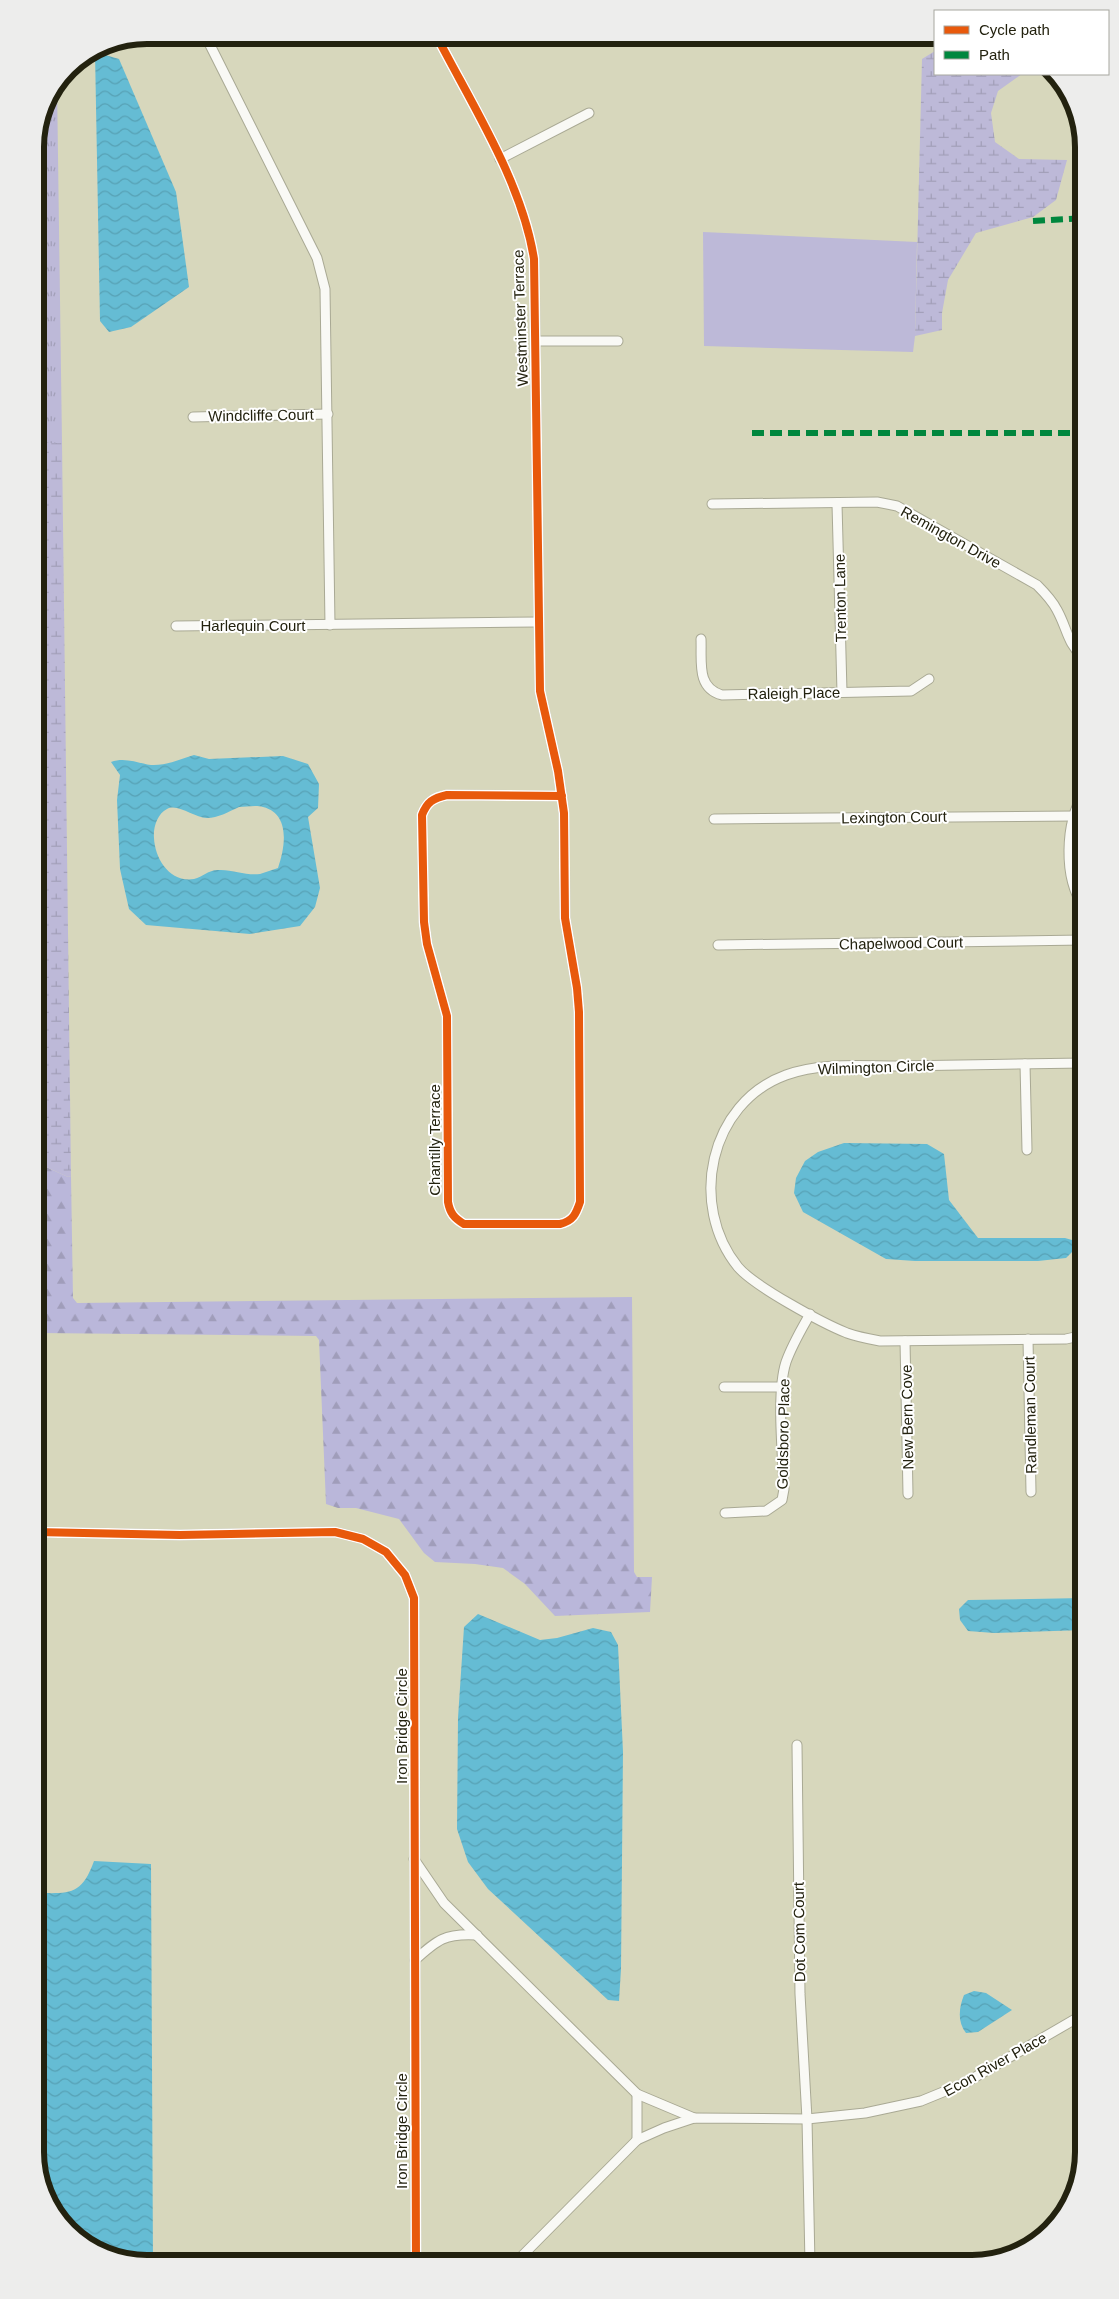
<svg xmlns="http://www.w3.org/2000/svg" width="1119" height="2299" font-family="Arial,sans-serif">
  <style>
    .grass { fill: #bdb9d8 }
    .forest { fill: url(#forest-firs) }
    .wetland { fill: url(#wetland-marsh) }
    .park { fill: url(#park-tufts) }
    .water { fill: url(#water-waves); fill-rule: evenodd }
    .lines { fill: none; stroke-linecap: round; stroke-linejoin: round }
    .street-casing { stroke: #a9a994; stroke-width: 11 }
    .street { stroke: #f9f9f5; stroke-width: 9 }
    .quiet { stroke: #00873e; stroke-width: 6; stroke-dasharray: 12 6; stroke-linecap: butt }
    .cycleway-casing { stroke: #fff; stroke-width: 11 }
    .cycleway { stroke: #e8590c; stroke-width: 8 }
    .labels { text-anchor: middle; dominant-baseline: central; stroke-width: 4; stroke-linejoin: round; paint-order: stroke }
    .street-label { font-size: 15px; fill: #23220f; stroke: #fff }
    .rim { fill: none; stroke: #23220f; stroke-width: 6 }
  </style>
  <defs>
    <pattern id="forest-firs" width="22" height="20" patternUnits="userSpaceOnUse" patternTransform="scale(1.25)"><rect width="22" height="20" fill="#bab7da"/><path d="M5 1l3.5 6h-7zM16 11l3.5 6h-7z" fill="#a09dba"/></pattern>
    <pattern id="wetland-marsh" width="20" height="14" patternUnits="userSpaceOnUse" patternTransform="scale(1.25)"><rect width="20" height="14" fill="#bdb9d8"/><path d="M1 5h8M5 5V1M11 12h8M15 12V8" fill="none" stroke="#a29fb8"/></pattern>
    <pattern id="park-tufts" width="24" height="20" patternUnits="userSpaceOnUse" patternTransform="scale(1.25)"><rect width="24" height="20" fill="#bdb9d8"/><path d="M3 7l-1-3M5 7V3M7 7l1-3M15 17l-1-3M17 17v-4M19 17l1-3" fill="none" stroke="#a29fb8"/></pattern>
    <pattern id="water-waves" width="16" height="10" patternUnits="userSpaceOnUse" patternTransform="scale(1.25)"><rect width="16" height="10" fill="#65bcd4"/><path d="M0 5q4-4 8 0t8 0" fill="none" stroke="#57a1b5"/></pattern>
  </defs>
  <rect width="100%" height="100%" fill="#d7d7bc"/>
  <path class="grass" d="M703,232L917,242L915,336L913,352L704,346Z"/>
  <path class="forest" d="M35,1162L68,1177L71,1176L73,1298L77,1303L632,1297L634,1572L637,1577H652L650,1612L555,1616L525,1584L503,1568L475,1564L435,1562L424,1553L399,1519L356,1508H338L326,1504L319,1340L316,1336L38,1333L35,1308Z"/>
  <g class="wetland">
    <path d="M935,51V74H1022L998,91L991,113L995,142L1019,159L1067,160L1056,200L1033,217L976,233L948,280L942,313V330L915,336L922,59Z"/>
    <path d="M35,443H62L71,1176L68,1177L35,1162Z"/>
  </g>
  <path class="park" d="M57,83L62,443H35V140L44,104Z"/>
  <g class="water">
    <path d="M95,52L119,59L176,192L189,287L131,327L109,332L100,321Z"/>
    <path d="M194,755L209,759L283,756L308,764L319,784L318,808L308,817L320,888L315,907L300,926L250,934L146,925L129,909L120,869L117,800L120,775L111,762C125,757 137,763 151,765C165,766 181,759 194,755ZM239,807C246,807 256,805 263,807C291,814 285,848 278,868C272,870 266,872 260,874C246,876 232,869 218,870C208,870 203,877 194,879C170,883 155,859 154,838C153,828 157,814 167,809C178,803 194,818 207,818C218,818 228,812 239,807Z"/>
    <path d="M844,1143L927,1144L944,1154L949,1200L978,1238H1065L1072,1240V1252L1066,1258L1038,1261H915L886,1259L803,1212L794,1193L796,1178L805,1161L818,1152Z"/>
    <path d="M1084,1598V1630L994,1633L968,1631L960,1620L959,1609L968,1600Z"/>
    <path d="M478,1614L540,1640L557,1638L593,1628L611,1632L618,1645L623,1752L621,1969L619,2001L608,2000L488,1889L468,1862L457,1829L458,1718L464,1627Z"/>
    <path d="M94,1861L151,1864L153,2264H140L79,2241L43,2195L35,2152V1893C69,1893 81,1897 94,1861Z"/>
    <path d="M974,1991L986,1993L1012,2010L978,2032L966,2033C957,2022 959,2007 964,1995Z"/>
  </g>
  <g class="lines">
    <g class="street-casing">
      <g id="street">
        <path d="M205,35L317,258L325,289L330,625"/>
        <path d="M436,35C472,105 522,182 534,259L540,691L558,771L564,813L565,918L577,988L579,1012L580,1202C576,1214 573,1221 560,1224H464C454,1218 450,1213 448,1202L447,1016L427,944L424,922L422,815C427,802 433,798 447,795L562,796"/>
        <path d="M500,159L589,113"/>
        <path d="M536,341H618"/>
        <path d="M193,417L328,414"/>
        <path d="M712,504L877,502L897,506L1037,585C1045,593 1052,600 1057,610C1068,630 1066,641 1084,659"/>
        <path d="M837,504L842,692"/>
        <path d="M176,626L538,622"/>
        <path d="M701,639C702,661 696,688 722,695L911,691L929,679"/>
        <path d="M714,819L1075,816"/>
        <path d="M1084,907C1063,878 1065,823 1084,793"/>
        <path d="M718,945L1084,940"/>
        <path d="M1025,1064L1027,1150"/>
        <path d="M1084,1335L1066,1339L880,1341C869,1339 858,1337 847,1333C822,1323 754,1286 738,1267C688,1205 709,1103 786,1075C821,1062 862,1066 899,1066C961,1065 1022,1064 1084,1063"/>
        <path d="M1028,1339L1031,1492"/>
        <path d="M905,1341L908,1494"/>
        <path d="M724,1387H782"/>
        <path d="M725,1513L766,1511L782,1500L784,1489C783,1455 776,1393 786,1362C792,1345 801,1330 810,1314"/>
        <path d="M35,1532L180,1535L335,1532L363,1539L386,1552L405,1575L414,1598L416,2264"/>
        <path d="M797,1745L800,1994L807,2119L810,2264"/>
        <path d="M414,1859L444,1903L637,2094L694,2118"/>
        <path d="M415,1960C437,1940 445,1933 477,1935"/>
        <path d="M1077,2018L1084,2029"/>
        <path d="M637,2094V2140"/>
        <path d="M514,2264L637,2140L664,2128L694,2118L807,2119L865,2113L921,2101L965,2083L1084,2014"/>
      </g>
    </g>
    <use href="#street" class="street"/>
    <g class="quiet">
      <path d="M1033,221L1084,218"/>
      <path d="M752,433H1084"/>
    </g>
    <g class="cycleway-casing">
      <g id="cycleway">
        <path d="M436,35C472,105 522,182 534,259L540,691L558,771L564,813L565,918L577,988L579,1012L580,1202C576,1214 573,1221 560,1224H464C454,1218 450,1213 448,1202L447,1016L427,944L424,922L422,815C427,802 433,798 447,795L562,796"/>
        <path d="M35,1532L180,1535L335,1532L363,1539L386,1552L405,1575L414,1598L416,2264"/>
      </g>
    </g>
    <use href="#cycleway" class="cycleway"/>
  </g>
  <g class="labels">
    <g class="street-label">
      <text transform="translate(520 318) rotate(-92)">Westminster Terrace</text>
      <text transform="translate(261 415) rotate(-1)">Windcliffe Court</text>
      <text transform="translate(951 537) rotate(29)">Remington Drive</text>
      <text transform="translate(840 598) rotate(-91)">Trenton Lane</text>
      <text x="253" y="625">Harlequin Court</text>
      <text transform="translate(794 693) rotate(-1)">Raleigh Place</text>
      <text transform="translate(894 817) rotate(-1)">Lexington Court</text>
      <text transform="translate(901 943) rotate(-1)">Chapelwood Court</text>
      <text transform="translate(876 1067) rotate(-2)">Wilmington Circle</text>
      <text transform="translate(434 1140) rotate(-90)">Chantilly Terrace</text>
      <text transform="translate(1030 1415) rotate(-91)">Randleman Court</text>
      <text transform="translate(907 1417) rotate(-91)">New Bern Cove</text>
      <text transform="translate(783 1434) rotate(-89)">Goldsboro Place</text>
      <text transform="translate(401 1726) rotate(-90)">Iron Bridge Circle</text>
      <text transform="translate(799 1932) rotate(-91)">Dot Com Court</text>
      <text transform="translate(995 2064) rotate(-29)">Econ River Place</text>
      <text transform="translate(401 2131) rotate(-90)">Iron Bridge Circle</text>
    </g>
  </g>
  <path d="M0 0H1119V2299H0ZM147 44H972A103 103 0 0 1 1075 147V2152A103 103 0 0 1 972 2255H147A103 103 0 0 1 44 2152V147A103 103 0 0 1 147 44Z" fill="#ededec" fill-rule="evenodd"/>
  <path class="rim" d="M147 44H972A103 103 0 0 1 1075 147V2152A103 103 0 0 1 972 2255H147A103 103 0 0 1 44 2152V147A103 103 0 0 1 147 44Z"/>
  <rect x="934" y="10" width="175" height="65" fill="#ffffff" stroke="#a7a79f"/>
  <rect x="944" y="26" width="25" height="8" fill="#e8590c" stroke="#a7a79f"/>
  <text x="979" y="35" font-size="15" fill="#23220f">Cycle path</text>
  <rect x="944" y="51" width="25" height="8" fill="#00873e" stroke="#a7a79f"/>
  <text x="979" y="60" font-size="15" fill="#23220f">Path</text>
</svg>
